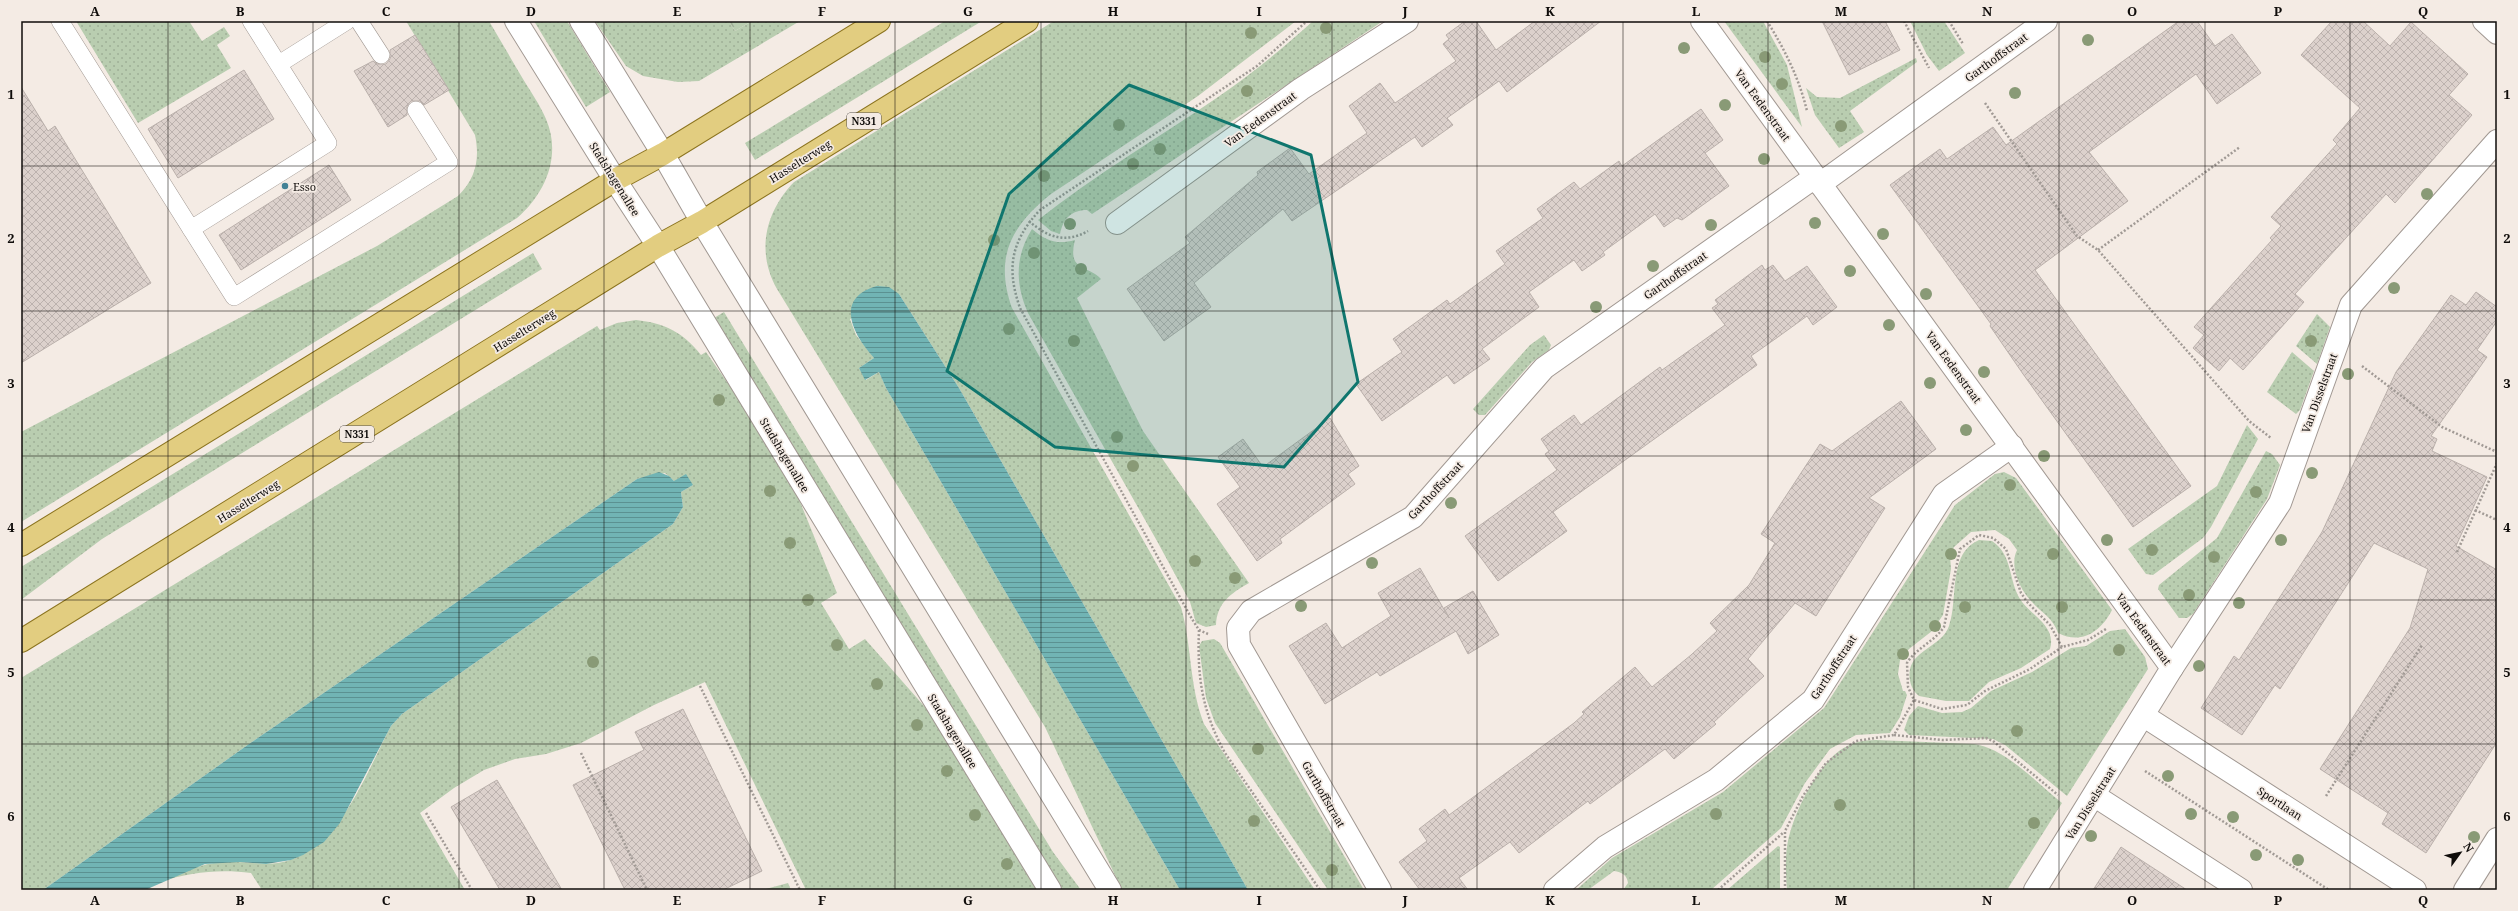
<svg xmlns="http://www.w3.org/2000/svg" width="2518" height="911" font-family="'Noto Serif',serif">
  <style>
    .grass { fill: url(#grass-dots) }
    .forest { fill: url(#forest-firs) }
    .water { fill: url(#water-rules) }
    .building { fill: url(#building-cross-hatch); stroke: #bab0ab }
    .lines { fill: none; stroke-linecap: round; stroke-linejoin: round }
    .lane-casing { stroke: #a19892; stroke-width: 18 }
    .street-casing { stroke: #a19892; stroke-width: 24 }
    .secondary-casing { stroke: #a19892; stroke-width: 24 }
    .primary-casing { stroke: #8c741f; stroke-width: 24 }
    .path { stroke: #a19a95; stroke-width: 2.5; stroke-dasharray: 2 2; stroke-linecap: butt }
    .lane { stroke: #fff; stroke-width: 17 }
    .street { stroke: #fff; stroke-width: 22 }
    .secondary { stroke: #fff; stroke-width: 22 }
    .primary { stroke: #e2cd80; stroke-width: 22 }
    .tree { fill: #899a76 }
    .marked { fill: #0f766e; fill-opacity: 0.2; stroke: #0f766e; stroke-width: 3; stroke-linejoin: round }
    .grid { fill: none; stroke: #0f0c0a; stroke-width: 1; stroke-opacity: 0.55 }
    .poi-dot { fill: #428296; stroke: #f4ebe4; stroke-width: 1.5 }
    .labels { text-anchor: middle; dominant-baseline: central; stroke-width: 3.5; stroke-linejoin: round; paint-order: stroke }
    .shield { fill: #f4ebe4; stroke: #544f4b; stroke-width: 1 }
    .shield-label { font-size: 10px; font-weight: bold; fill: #0f0c0a }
    .street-label { font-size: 11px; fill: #0f0c0a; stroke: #f4ebe4 }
    .poi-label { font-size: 11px; fill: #0f0c0a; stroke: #f4ebe4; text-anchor: start }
    .neatline { fill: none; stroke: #0f0c0a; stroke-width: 1.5 }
    .grid-label { font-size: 13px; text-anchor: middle; font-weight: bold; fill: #0f0c0a }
  </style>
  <defs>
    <pattern id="grass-dots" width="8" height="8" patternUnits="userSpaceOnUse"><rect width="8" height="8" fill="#b9cdb0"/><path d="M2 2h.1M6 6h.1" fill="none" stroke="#9eaf96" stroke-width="1.8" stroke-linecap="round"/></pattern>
    <pattern id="forest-firs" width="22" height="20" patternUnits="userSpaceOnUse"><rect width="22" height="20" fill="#b9cdb0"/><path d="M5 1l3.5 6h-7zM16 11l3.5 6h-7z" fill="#9eaf96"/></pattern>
    <pattern id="water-rules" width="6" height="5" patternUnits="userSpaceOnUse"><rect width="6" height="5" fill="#71b4b4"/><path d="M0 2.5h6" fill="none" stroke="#5b9191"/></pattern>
    <pattern id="building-cross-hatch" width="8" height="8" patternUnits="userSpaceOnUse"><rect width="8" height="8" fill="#dcd1cc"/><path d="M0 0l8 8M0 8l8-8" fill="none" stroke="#bcb2ae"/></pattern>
  </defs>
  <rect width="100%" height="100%" fill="#f4ebe4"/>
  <g class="grass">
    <path d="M76,21H189L202,41L224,27L230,36L217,45L231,68L138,123Z"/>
    <path d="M406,21H489C500,40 512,60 523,79C531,92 540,105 546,119C562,156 545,194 517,218L21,522V432L377,246L458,196C476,178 480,159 475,135Z"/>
    <path d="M534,21H567L610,92L586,107Z"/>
    <path d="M595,21H729L735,31L752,21H800L699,81L678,82L643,76L626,66Z"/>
    <path d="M945,21H982L755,160L745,143Z"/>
    <path d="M1054,21H1296L1198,96L1051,194C1011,226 994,257 1012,308L1181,607C1192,646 1189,686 1204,724L1315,890H1248L959,388L899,294L850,319L856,335L874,358L859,368L866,380L879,372L886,388L1180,890H1122L1045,727L777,289C756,252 765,212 794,182Z"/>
    <path d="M1313,21H1383L1092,214L1087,210C1071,210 1063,219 1060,234L1051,231L1038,220C1095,175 1158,138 1218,97C1252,74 1283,48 1313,21Z"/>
    <path d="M1724,21H1763L1787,65L1802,127Z"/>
    <path d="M1910,21H1944L1965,53L1939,71L1927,55Z"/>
    <path d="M1916,58L1917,62L1850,111L1864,132L1839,148L1815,115L1806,88L1817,97L1840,98Z"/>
    <path d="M1032,229C1046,241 1057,245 1075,240C1067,272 1087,264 1101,279L1077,298L1143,431L1249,583C1230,594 1217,603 1216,625L1206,627L1196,623L1190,602L1157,541L1028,313C1015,284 1015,256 1032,229Z"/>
    <path d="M533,253L542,269L102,539L21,600V567Z"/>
    <path d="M724,312L1053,852L1081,890H1063L714,318Z"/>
    <path d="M2317,314L2330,327L2317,364L2296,346Z"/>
    <path d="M636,320C664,323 683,332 701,355L706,352L764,435L792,482L837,593L821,603L849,649L865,639L939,723L1038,890H806L705,682L654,705L581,743L546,754L515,759L484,770L454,788L420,813L465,890H262L251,873C220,869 190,872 160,882C181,873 201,863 223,862C242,861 260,865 278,863C338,854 366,773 391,726L402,714L673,524L683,507L681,492L693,485L674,481L665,473L637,479L249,744L43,890H21V678L597,326L600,330L617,323Z"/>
    <path d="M1544,335L1551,345L1549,350L1532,362L1485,415H1479L1473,409L1530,345Z"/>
    <path d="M2292,352L2314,371L2300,410L2296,414L2267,392Z"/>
    <path d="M2247,425L2258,439L2211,527L2203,538L2153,575L2146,574L2128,549L2217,486Z"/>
    <path d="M2266,451L2272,454L2280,465L2267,499L2193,614L2187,618H2179L2158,589L2159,585L2217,538Z"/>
    <path d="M2004,472L2016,478L2112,610C2101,632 2081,645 2058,633C2053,618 2042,613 2032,602C2020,590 2009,566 2017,550L2009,539L1995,530L1971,532L1954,547L1950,555L1951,569L1943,615L1932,631L1909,649L1900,660L1898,674L1903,691H1905L1907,695L1900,717L1890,733L1856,735L1830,749L1805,783L1781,828L1711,890H1623L1628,883C1627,875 1622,872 1614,871L1588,890H1576L1612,858L1723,792L1824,708L1955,505L1995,474Z"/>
    <path d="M1979,540L1992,541C2013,555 2008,579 2020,599C2030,615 2057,626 2050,649L2021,668L1989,682L1969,701H1946L1919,696C1911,690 1908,678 1910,669C1915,649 1942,646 1949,626C1959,599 1947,554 1979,540Z"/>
    <path d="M2125,629L2145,657L2148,669L2067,796L2005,745L1993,739L1909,735L1904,730L1909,716L1918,706L1942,713L1962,712L1971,708L1991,691L2032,672L2071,648L2086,646L2110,631Z"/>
    <path d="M1214,639L1220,643L1364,890H1328L1215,723L1206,698L1199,646L1202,641Z"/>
    <path d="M1876,740L1974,744C2005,748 2038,784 2062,803L2007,890H1787C1786,876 1785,861 1787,847C1791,818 1815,769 1839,751C1850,743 1862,740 1876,740Z"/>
    <path d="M1778,846L1780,847V890H1727Z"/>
    <path d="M788,883L791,890H762Z"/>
  </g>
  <path class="forest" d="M729,21H752L735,31Z"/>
  <g class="water">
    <path d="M877,286L889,287L899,294L959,388L1248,890H1180L886,388L879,372L865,380L859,368L874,358C852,334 834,298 877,286Z"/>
    <path d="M659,472L669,476L674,481L686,474L693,485L681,492L683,507L673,524L402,714L391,726L340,823L324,842L303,855L291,860L266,864L240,862L205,864L145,890H43L249,744L637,479Z"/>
  </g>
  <g class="building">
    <path d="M1465,21H1476L1496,50L1535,21H1601L1507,92L1499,81L1447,118L1453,125L1422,147L1415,137L1292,221L1283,209L1194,283L1211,307L1164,341L1127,289L1190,243L1185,237L1258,175L1257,172L1290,148L1309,174L1367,133L1349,106L1380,83L1395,103L1456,61L1443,44L1449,39L1446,35Z"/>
    <path d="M1822,21H1885L1900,50L1849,75Z"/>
    <path d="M2179,21H2197L2215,46L2232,34L2261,73L2217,104L2196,74L2089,152L2128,201L2035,270L2191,486L2133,527L2023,374L1990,326L1991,324L1890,185L1940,149L1947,159L1993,127L2006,145Z"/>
    <path d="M2332,21H2363L2390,46L2411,22L2468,74L2449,95L2472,115L2395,203L2386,194L2295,294L2304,302L2243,370L2230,358L2219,371L2193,348L2204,335L2194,327L2272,240L2270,238L2281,226L2271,217L2337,144L2333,140L2360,108L2301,55Z"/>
    <path d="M415,35L449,90L424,105L420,101H411L407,106V115L388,127L354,71L373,61L377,64H386L390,59V50Z"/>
    <path d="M244,70L274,119L178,178L148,129Z"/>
    <path d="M21,87L48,131L55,126L151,283L21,363Z"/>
    <path d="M1701,109L1723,140L1705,153L1729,186L1682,220L1677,218L1664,227L1655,214L1603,252L1605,255L1582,271L1574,260L1529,292L1539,307L1482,349L1490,359L1454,384L1447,375L1382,421L1356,384L1402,352L1393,339L1447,300L1450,304L1505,264L1496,251L1543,218L1537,209L1574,182L1580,189L1619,161L1622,166Z"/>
    <path d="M329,165L351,200L241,270L219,235Z"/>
    <path d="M1762,265L1765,270L1773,265L1785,281L1807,266L1837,307L1813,325L1807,316L1778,337L1751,356L1757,365L1553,512L1567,531L1498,581L1465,536L1557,470L1545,454L1549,451L1541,439L1574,415L1581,425L1660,367L1662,370L1725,325L1712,308L1718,304L1715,300Z"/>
    <path d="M2476,292L2497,307V321L2477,350L2487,357L2431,436L2437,439L2432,451L2487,477L2456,546L2497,570V742L2426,853L2382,824L2388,813L2320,769L2410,628L2428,569L2374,543L2280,689L2275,685L2242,735L2201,708L2234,656L2239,660L2322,532L2396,372L2451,295L2466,305Z"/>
    <path d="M1901,401L1936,449L1869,498L1885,508L1816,616L1795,603L1748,659L1764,676L1714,722L1716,724L1674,759L1665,749L1590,804L1588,801L1519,853L1510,842L1459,878L1468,890H1420L1399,862L1427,841L1419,829L1445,809L1449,815L1574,723L1584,714L1582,712L1635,667L1652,687L1691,655L1717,631L1710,623L1749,585L1775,543L1761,534L1820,444L1832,451Z"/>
    <path d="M1330,418L1359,466L1348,474L1355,484L1280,539L1282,543L1257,561L1217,504L1240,487L1218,457L1243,439L1263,467Z"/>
    <path d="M1420,568L1449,618L1444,608L1473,591L1499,635L1468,654L1456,631L1380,676L1377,672L1325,704L1289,646L1326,623L1342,648L1391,616L1378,593Z"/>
    <path d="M683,709L762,871L723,890H625L573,785L644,750L635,732Z"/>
    <path d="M497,780L513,807L562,890H500L451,807Z"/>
    <path d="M2121,847L2127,851L2187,890H2093Z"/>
  </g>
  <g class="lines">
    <g class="lane-casing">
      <g id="lane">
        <path d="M60,21L191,229L328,143L251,21"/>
        <path d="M359,21L381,55"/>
        <path d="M279,64L347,21"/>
        <path d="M191,229L234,297L449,162L416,110"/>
      </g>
    </g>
    <g class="street-casing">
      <g id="street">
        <path d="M516,21L615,180"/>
        <path d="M581,21L663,154"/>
        <path d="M1702,21L2172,668L2035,890"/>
        <path d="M2484,21L2497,33"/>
        <path d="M1820,184L2046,21"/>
        <path d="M1117,223L1301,89L1407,21"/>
        <path d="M2172,668L2280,503L2351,305L2497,141"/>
        <path d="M2144,716L2415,890"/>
        <path d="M2095,796L2241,890"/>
        <path d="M1380,890L1239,645L1238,628L1251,611L1413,517L1544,368L1815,177"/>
        <path d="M1555,890L1605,847L1716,780L1813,700L1944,494L2012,446"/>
        <path d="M2465,890L2497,839"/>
      </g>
    </g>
    <g class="secondary-casing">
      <g id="secondary">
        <path d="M663,154L702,222L1110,890"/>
        <path d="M615,180L658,246L1050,890"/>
      </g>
    </g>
    <g class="primary-casing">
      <g id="primary">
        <path d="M21,545L615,180L663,154L879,21"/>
        <path d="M21,641L658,246L702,222L1027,21"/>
      </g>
    </g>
    <g class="path">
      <path d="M1767,21C1785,50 1799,78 1807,111"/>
      <path d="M1904,21L1929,68"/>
      <path d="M1949,21L1963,44"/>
      <path d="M1985,103L2077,236L2098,250L2249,421L2271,438"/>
      <path d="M1029,221C1047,237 1065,244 1088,231"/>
      <path d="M2098,250L2240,147"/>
      <path d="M2362,366L2442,427L2497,452"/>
      <path d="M2475,510L2497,520"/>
      <path d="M2457,552L2497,463"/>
      <path d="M1199,630C1197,677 1202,711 1225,753L1320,890"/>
      <path d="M1208,634L1199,630L1192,619L1020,308C1006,268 1011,241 1040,210L1257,66L1307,21"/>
      <path d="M2062,647L2050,625L2028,603L2021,593L2006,549L1993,538L1979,535L1960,549L1944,627C1934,642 1916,648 1907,663L1908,687L1914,700L1942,709L1967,705L1985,691L2030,669L2062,647L2088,640L2106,629"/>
      <path d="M700,686L800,890"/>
      <path d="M1894,735L1942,740L1986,738L1993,741L2058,795"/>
      <path d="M581,753L647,890"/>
      <path d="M2145,771L2329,890"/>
      <path d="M2326,796L2422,645"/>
      <path d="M426,813L472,890"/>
      <path d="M1718,890L1784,832"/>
      <path d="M1785,890V831L1803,796L1826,763L1856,741L1894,735L1914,700"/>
    </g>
    <use href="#lane" class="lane"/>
    <use href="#street" class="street"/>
    <use href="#secondary" class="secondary"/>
    <use href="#primary" class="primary"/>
  </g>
  <g class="tree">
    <circle cx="1326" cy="28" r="6"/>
    <circle cx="1251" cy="33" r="6"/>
    <circle cx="2088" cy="40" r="6"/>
    <circle cx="1684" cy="48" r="6"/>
    <circle cx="1765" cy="57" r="6"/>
    <circle cx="1782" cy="84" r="6"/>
    <circle cx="1247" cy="91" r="6"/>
    <circle cx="2015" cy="93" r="6"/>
    <circle cx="1725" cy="105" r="6"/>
    <circle cx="1119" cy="125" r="6"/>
    <circle cx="1841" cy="126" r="6"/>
    <circle cx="1160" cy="149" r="6"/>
    <circle cx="1764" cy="159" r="6"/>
    <circle cx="1133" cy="164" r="6"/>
    <circle cx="1044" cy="176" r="6"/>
    <circle cx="2427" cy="194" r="6"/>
    <circle cx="1815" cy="223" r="6"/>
    <circle cx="1070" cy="224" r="6"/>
    <circle cx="1711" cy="225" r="6"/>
    <circle cx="1883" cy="234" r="6"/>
    <circle cx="994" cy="240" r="6"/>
    <circle cx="1034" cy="253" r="6"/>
    <circle cx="1653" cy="266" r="6"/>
    <circle cx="1081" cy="269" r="6"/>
    <circle cx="1850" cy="271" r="6"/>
    <circle cx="2394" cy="288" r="6"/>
    <circle cx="1926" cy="294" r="6"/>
    <circle cx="1596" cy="307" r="6"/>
    <circle cx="1889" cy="325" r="6"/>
    <circle cx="1009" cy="329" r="6"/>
    <circle cx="1074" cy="341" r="6"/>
    <circle cx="2311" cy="341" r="6"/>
    <circle cx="1984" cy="372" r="6"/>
    <circle cx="2348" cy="374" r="6"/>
    <circle cx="1930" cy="383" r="6"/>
    <circle cx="719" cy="400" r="6"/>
    <circle cx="1966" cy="430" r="6"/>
    <circle cx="1117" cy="437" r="6"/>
    <circle cx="2044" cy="456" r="6"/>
    <circle cx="1133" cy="466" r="6"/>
    <circle cx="2312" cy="473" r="6"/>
    <circle cx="2010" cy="485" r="6"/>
    <circle cx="770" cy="491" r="6"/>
    <circle cx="2256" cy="492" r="6"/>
    <circle cx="1451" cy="503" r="6"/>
    <circle cx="2107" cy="540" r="6"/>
    <circle cx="2281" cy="540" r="6"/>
    <circle cx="790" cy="543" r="6"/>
    <circle cx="2152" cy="550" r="6"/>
    <circle cx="1951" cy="554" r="6"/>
    <circle cx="2053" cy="554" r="6"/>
    <circle cx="2214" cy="557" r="6"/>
    <circle cx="1195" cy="561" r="6"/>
    <circle cx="1372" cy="563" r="6"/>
    <circle cx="1235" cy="578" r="6"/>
    <circle cx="2189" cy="595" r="6"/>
    <circle cx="808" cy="600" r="6"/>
    <circle cx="2239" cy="603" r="6"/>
    <circle cx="1301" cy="606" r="6"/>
    <circle cx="1965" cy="607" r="6"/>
    <circle cx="2062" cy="607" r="6"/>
    <circle cx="1935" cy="626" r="6"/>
    <circle cx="837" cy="645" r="6"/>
    <circle cx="2119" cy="650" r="6"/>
    <circle cx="1903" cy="654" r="6"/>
    <circle cx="593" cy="662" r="6"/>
    <circle cx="2199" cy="666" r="6"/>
    <circle cx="877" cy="684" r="6"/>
    <circle cx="917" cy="725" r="6"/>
    <circle cx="2017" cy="731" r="6"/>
    <circle cx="1258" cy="749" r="6"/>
    <circle cx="947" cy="771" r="6"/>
    <circle cx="2168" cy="776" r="6"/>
    <circle cx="1840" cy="805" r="6"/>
    <circle cx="1716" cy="814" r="6"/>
    <circle cx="2191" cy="814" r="6"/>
    <circle cx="975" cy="815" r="6"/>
    <circle cx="2233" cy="817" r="6"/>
    <circle cx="1254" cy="821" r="6"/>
    <circle cx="2034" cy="823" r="6"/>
    <circle cx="2091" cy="836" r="6"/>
    <circle cx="2474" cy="837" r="6"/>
    <circle cx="2256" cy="855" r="6"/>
    <circle cx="2298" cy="860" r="6"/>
    <circle cx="1007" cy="864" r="6"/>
    <circle cx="1332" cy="870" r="6"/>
  </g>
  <path class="marked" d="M1129,85L1311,155L1358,382L1284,467L1055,447L947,371L1009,194Z"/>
  <path class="grid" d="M168,21V890M313,21V890M459,21V890M604,21V890M750,21V890M895,21V890M1041,21V890M1186,21V890M1332,21V890M1477,21V890M1623,21V890M1768,21V890M1914,21V890M2059,21V890M2205,21V890M2350,21V890M21,166H2497M21,311H2497M21,456H2497M21,600H2497M21,744H2497"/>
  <circle class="poi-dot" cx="285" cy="186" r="4"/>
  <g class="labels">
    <g class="shield">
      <rect x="847" y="113" width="34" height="16" rx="3"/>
      <rect x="340" y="426" width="34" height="16" rx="3"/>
    </g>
    <g class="shield-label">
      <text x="864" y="121">N331</text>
      <text x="357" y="434">N331</text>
    </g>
    <g class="street-label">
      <text transform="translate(1996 57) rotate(-36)">Garthoffstraat</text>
      <text transform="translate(1763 105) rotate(54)">Van Eedenstraat</text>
      <text transform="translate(1260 119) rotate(-36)">Van Eedenstraat</text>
      <text transform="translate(800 161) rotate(-32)">Hasselterweg</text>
      <text transform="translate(615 179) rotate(58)">Stadshagenallee</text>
      <text transform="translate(1675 275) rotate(-35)">Garthoffstraat</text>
      <text transform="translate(524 330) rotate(-32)">Hasselterweg</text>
      <text transform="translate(1954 367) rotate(54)">Van Eedenstraat</text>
      <text transform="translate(2319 393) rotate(-70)">Van Disselstraat</text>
      <text transform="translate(785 455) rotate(59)">Stadshagenallee</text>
      <text transform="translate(1435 490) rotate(-47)">Garthoffstraat</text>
      <text transform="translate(248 501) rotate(-32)">Hasselterweg</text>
      <text transform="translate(2144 629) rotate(54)">Van Eedenstraat</text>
      <text transform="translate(1833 667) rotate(-57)">Garthoffstraat</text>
      <text transform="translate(953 731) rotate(59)">Stadshagenallee</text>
      <text transform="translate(1324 794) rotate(60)">Garthoffstraat</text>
      <text transform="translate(2090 803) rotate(-58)">Van Disselstraat</text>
      <text transform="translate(2280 803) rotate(33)">Sportlaan</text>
    </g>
    <g class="poi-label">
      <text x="293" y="186">Esso</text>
    </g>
  </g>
  <rect width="2518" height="911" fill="none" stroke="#f4ebe4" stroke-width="44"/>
  <g transform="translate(2460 853) rotate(57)" stroke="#f4ebe4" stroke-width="3" paint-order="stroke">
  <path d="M0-3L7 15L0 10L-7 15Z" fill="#0f0c0a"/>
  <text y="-6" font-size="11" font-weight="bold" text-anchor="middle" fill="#0f0c0a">N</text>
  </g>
  <rect x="22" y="22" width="2474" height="867" class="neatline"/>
  <g class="grid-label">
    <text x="95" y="16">A</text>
    <text x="240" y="16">B</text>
    <text x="386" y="16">C</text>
    <text x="531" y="16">D</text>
    <text x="677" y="16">E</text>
    <text x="822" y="16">F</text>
    <text x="968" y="16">G</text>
    <text x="1113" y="16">H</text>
    <text x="1259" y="16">I</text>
    <text x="1405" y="16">J</text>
    <text x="1550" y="16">K</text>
    <text x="1696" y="16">L</text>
    <text x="1841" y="16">M</text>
    <text x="1987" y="16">N</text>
    <text x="2132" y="16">O</text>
    <text x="2278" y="16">P</text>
    <text x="2423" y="16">Q</text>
    <text x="11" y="99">1</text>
    <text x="2507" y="99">1</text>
    <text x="11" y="243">2</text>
    <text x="2507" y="243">2</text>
    <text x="11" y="388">3</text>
    <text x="2507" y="388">3</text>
    <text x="11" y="532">4</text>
    <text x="2507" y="532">4</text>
    <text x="11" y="677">5</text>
    <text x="2507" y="677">5</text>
    <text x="11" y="821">6</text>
    <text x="2507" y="821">6</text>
    <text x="95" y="905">A</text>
    <text x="240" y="905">B</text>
    <text x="386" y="905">C</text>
    <text x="531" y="905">D</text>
    <text x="677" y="905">E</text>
    <text x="822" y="905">F</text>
    <text x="968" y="905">G</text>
    <text x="1113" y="905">H</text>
    <text x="1259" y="905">I</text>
    <text x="1405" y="905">J</text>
    <text x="1550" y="905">K</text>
    <text x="1696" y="905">L</text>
    <text x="1841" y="905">M</text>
    <text x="1987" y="905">N</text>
    <text x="2132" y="905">O</text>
    <text x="2278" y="905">P</text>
    <text x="2423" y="905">Q</text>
  </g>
</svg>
